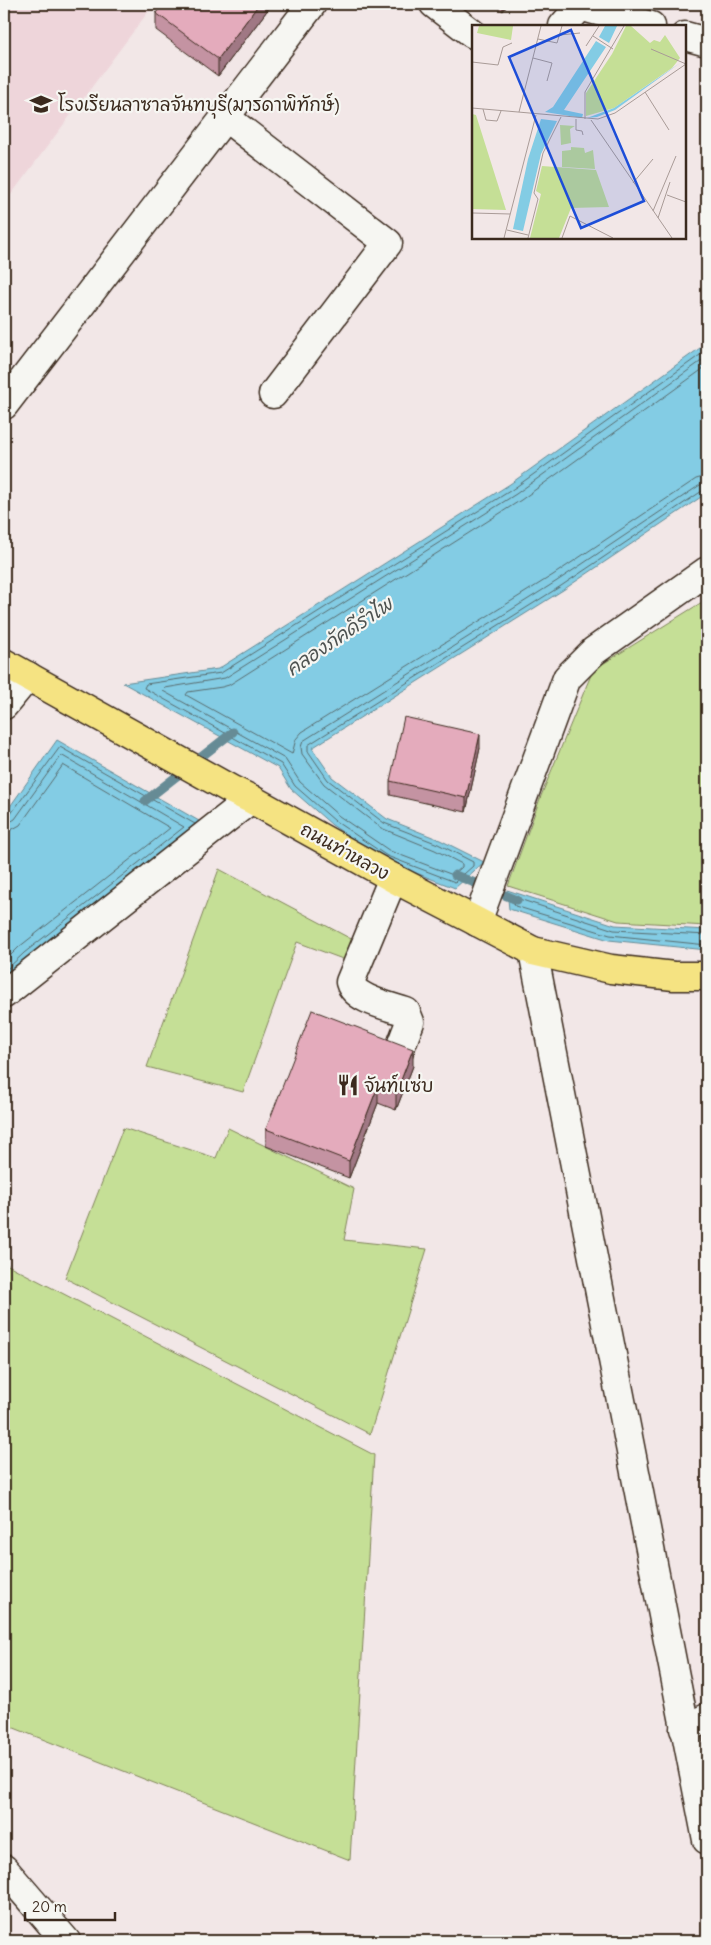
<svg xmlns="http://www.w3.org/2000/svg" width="711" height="1945" font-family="Delius,'Playpen Sans Thai',sans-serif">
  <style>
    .built { fill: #eed5da }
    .green { fill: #c5df96; stroke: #80845a }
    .water { fill: #83cce4; stroke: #668b95 }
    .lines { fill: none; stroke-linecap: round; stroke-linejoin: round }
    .shore { stroke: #586b6d; stroke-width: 1 }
    .stream { stroke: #668b95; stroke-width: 9 }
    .minor-casing { stroke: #3b2a1e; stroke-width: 31 }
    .major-casing { stroke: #3b2a1e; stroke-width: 31 }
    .minor { stroke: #f6f6f2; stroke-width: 28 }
    .major { stroke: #f5e382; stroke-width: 28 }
    .wall { fill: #c493a2; stroke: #3b2a1e }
    .shaded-wall { fill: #a07884; stroke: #3b2a1e }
    .building { fill: #e4abbc; stroke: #3b2a1e }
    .labels { text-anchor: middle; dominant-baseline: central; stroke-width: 4.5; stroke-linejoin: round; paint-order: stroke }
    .poi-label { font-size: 18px; fill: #3b2a1e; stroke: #f6f6f2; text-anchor: start }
    .street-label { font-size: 18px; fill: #3b2a1e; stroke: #f6f6f2 }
    .water-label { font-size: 19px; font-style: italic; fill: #4d5250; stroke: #f6f6f2 }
    .inset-road { fill: none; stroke: #a99b97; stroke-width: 1 }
    .view { fill: #1d4ed8; fill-opacity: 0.15; stroke: #1d4ed8; stroke-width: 2.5 }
    .inset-edge { fill: none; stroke: #3b2a1e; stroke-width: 2.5 }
  </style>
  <rect width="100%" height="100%" fill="#f2e7e7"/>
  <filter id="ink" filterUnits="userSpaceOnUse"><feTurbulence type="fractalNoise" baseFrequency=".02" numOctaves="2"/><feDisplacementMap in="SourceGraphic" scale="10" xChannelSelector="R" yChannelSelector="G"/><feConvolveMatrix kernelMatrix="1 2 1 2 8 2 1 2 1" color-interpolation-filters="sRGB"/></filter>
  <g filter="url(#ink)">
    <path class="built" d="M4,4H154L4,204Z"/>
    <g class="green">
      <path d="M707,599V926L618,921L508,886L541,796L593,670Z"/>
      <path d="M219,869L355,941L348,961L297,942L243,1092L147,1067Z"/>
      <path d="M123,1128L216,1158L228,1128L354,1189L344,1240L427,1249L370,1434L65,1278Z"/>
      <path d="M4,1263L374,1455L350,1860L4,1724Z"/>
    </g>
    <g class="water">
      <path d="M707,343V493L563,590L312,748L332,777L387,819L440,840L484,862L455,888L385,861L332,825L291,789L278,768L123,683L218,669L510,484Z"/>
      <path d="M57,740L206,825L4,988V815Z"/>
      <path d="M507,890L615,925L707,930V950L609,940L509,909Z"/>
    </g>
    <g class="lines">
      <g class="shore">
        <path d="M707,350L513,489L221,673L146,684L144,688L281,764L295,786L335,821L387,856L455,882L473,866V862L438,844L384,823L328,780L308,751V745L561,586L702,491L707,490"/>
        <path d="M707,357L516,494L225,678L165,688L163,691L285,759L300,782L339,816L390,851L453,875L462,867V864L435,850L381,828L324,784L302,754L301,747L303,741L557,581L700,485L707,483"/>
        <path d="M707,366L521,500L229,685L222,687L188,692L186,695L292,754L296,739L302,732L553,575L696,479L707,476"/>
        <path d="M4,817L10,815L60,747L195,824"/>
        <path d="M4,823L10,822L15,819L61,755L184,827L24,953L4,972"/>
        <path d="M4,831L11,830L20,825L63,765L170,828L19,947L4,962"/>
        <path d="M707,935L614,930L516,898L513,900L515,906L610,935L707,945"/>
      </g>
      <g class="stream">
        <path d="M145,801L233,732"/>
        <path d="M455,875L517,900"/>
      </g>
      <g class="minor-casing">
        <g id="minor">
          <path d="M434,4L473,34"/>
          <path d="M580,6L651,26"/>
          <path d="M563,26L582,4"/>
          <path d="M685,36L707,42"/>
          <path d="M225,117L388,243L273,394"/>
          <path d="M4,405L312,4"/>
          <path d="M4,705L28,676"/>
          <path d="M393,878L350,982C355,1000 389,1006 406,1012L410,1022L397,1056"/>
          <path d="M477,922L567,678L594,651L707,571"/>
          <path d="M533,951L707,1840"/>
          <path d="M4,994L251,799"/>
          <path d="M684,1729L707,1718"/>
          <path d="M4,1869L66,1941"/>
        </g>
      </g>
      <g class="major-casing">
        <path id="major" d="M4,663L232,790L251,799L393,878L533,951L611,969L674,976H707"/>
      </g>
      <use href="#minor" class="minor"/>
      <use href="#major" class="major"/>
    </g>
    <g class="wall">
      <path d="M272,4L218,76L156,30V13Z"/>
      <path d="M494,4H508L503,11Z"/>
      <path d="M480,748L466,812L390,795V781Z"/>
      <path d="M413,1066L396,1110L378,1103L349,1178L266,1146V1129Z"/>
    </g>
    <g class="shaded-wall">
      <path d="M259,4H272L218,76V59Z"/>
      <path d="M503,4H508L503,11Z"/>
      <path d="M480,734V748L466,812V798Z"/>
      <path d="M413,1049V1066L396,1110V1093Z"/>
      <path d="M378,1086V1103L349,1178V1161Z"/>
    </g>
    <g class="building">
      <path d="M163,4H259L218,59L156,13Z"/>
      <path d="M404,717L480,734L466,798L390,781Z"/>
      <path d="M312,1010L413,1049L396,1093L378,1086L349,1161L266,1129Z"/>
    </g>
  </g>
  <defs>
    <g id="school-bare" transform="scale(1.725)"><path d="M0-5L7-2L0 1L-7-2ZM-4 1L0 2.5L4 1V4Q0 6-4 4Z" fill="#3b2a1e" stroke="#f6f6f2" stroke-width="2.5" paint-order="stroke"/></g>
    <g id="restaurant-bare" transform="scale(1.725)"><path d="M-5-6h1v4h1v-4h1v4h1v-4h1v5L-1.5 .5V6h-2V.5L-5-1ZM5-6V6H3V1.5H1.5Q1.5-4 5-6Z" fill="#3b2a1e" stroke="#f6f6f2" stroke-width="2.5" paint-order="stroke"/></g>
  </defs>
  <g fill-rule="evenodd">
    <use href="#school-bare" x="41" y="104"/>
    <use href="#restaurant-bare" x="348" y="1085"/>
  </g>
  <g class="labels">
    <g class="poi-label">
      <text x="58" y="104">โรงเรียนลาซาลจันทบุรี(มารดาพิทักษ์)</text>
      <text x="364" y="1085">จันท์แซ่บ</text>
    </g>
    <g class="street-label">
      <text transform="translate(345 851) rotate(29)">ถนนท่าหลวง</text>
    </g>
    <g class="water-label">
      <text transform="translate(339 636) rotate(-34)">คลองภัคดีรำไพ</text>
    </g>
  </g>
  <g transform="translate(472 25)">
    <rect width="214" height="214" fill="#f2e7e7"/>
    <path d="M7,1H41L39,15L5,8ZM154,1H159L178,18L182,15L188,17L193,10L208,33L200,43L142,83L114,91V68L140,29ZM0,89L4,90L34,185L0,184ZM88,100L103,101L98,104L99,118L89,120ZM99,122L112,123L113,128L121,125L123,144L90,142V126L99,125ZM70,141L124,145L137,182L99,183L87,213H58L69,169L64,166Z" fill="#c5df96"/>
    <path d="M133,1H145L137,18L127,12ZM124,16L134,22L92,85L111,89L110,93L73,87L81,82ZM208,38L143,85L125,92L115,93L142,83ZM69,94L85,96L69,129L51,206L41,204L56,134Z" fill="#83cce4"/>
    <path class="inset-road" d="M88,10L108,8M121,11L141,24M66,14L85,18L90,1M114,21L127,1M179,24L214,39M61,33L80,38L75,56M0,37L26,40L31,22L40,18M173,67L197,105M0,83L126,94L143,88L214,39M11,84L14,95L25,96L29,86M47,87L69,1M104,94V105L110,106L111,110M113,94V67L152,1M119,95L200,213M161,158L181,134M195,170L214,177M181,186L204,131M1,188L38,189M186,193L198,157M35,205L56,210M32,213L64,90M56,213L66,174L62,168L71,128L89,92M90,213L98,191L141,213"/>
    <path class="view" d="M99,5L172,176L109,203L37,32Z"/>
    <rect width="214" height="214" class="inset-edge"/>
  </g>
  <rect width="711" height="1945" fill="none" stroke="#f6f6f2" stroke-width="20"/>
  <rect x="10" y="10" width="691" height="1925" fill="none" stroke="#3b2a1e" stroke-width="2" filter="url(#ink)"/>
  <path d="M25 1912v8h90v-8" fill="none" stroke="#3b2a1e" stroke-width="2.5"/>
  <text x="32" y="1912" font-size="15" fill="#3b2a1e" stroke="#f6f6f2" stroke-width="4" paint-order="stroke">20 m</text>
</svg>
